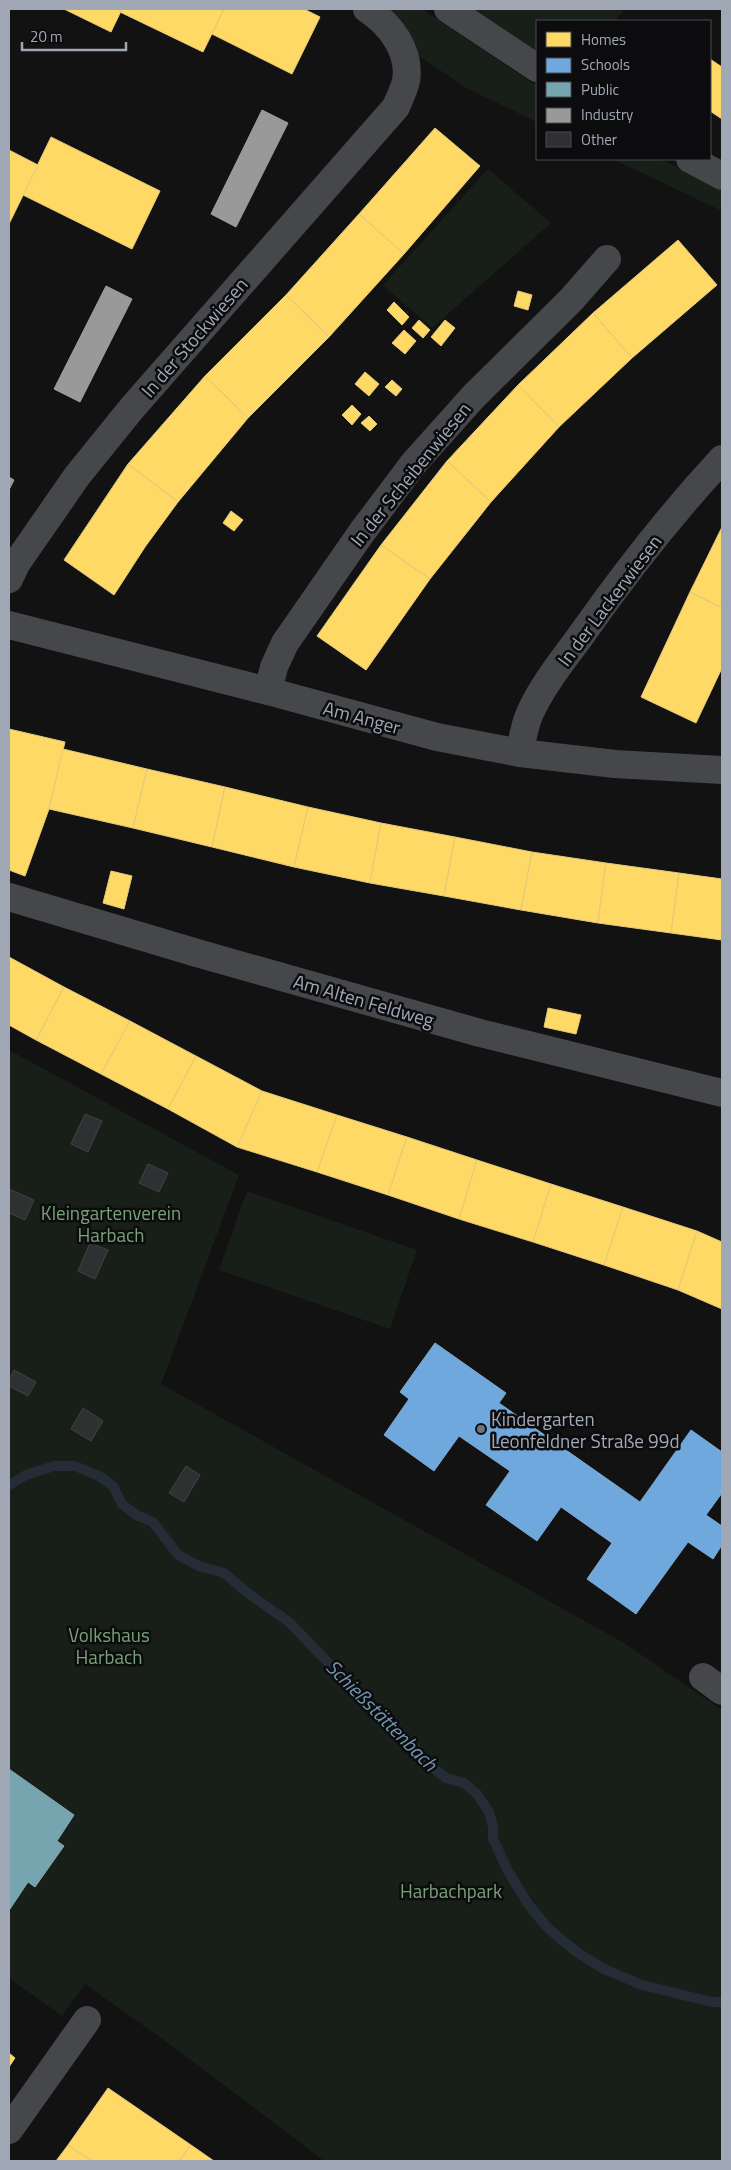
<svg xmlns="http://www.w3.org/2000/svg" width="731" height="2170" font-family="'Titillium Web',sans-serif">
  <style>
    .green { fill: #181f19 }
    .homes { fill: #ffd966; stroke: #e3ca7e }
    .schools { fill: #6fa8dc; stroke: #7ea8d0 }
    .public { fill: #76a5af; stroke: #83a6b1 }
    .industry { fill: #999; stroke: #9b9ea1 }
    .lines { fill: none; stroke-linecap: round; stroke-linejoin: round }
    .stream { stroke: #242d35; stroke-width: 10 }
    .building { fill: #2f3032; stroke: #404246 }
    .minor { stroke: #46474b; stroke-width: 28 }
    .poi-dot { fill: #6f747c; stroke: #0c0c0e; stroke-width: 2 }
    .labels { text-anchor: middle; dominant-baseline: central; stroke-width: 5; stroke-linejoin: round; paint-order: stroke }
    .street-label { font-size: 19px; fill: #a1a8b5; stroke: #0c0c0e }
    .park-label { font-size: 19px; fill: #76a277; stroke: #0c0c0e }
    .poi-label { font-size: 19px; fill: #a1a8b5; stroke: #0c0c0e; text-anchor: start }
    .water-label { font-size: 20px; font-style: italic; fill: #7498b4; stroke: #0c0c0e }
  </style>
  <rect width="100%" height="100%" fill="#121212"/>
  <g class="green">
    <path d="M382,9H422L537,86V122L466,88L422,58L414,56Z"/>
    <path d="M468,9H624L615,21H537V54Z"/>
    <path d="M613,159H661L722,191V211Z"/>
    <path d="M488,169L551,223L432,328L383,285Z"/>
    <path d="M9,1050L239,1175L161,1384L624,1643L722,1710V2161H324L182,2053L85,1984L62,2016L9,1978Z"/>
    <path d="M247,1191L417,1250L390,1329L219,1270Z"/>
  </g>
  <g class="homes">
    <path d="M64,9H122L111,32Z"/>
    <path d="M122,9H224L203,52L120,12Z"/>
    <path d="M224,9H304L320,17L292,74L212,34Z"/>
    <path d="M710,59L722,67V119L710,111Z"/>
    <path d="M435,128L480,166L404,254L359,214Z"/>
    <path d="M51,137L160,191L132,249L23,195Z"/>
    <path d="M9,150L38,165L9,224Z"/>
    <path d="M359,214L404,254L329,337L286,295Z"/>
    <path d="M678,240L717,285L632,358L593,313Z"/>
    <path d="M518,291L532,295L528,310L514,306Z"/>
    <path d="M286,295L329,337L248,418L205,376Z"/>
    <path d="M394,302L409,317L402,325L387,310Z"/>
    <path d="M593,313L632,358L559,427L518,385Z"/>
    <path d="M419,320L430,330L423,338L412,328Z"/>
    <path d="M445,320L455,328L441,346L431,337Z"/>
    <path d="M404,330L416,341L405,354L392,343Z"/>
    <path d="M365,372L379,384L369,396L355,384Z"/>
    <path d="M205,376L248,418L178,502L128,464Z"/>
    <path d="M392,380L402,389L396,396L385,387Z"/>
    <path d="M518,385L559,427L491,502L447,461Z"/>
    <path d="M352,405L361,414L352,425L342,415Z"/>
    <path d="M369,416L377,424L370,431L361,423Z"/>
    <path d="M447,461L491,502L430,579L381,545Z"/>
    <path d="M128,464L178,502L145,547L114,595L64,560Z"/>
    <path d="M231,511L243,520L234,531L223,523Z"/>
    <path d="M722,527V608L690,592Z"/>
    <path d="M381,545L430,579L366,670L317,636Z"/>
    <path d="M690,592L722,608V668L696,723L641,697Z"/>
    <path d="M9,729L65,742L49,809L25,876L9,870Z"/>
    <path d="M63,749L147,769L133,828L49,809Z"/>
    <path d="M147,769L225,787L212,847L133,828Z"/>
    <path d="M225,787L308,807L294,867L212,847Z"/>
    <path d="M308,807L381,823L370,883L294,867Z"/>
    <path d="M381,823L455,837L444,896L370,883Z"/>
    <path d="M455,837L532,852L521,910L444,896Z"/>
    <path d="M532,852L606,863L598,923L521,910Z"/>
    <path d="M606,863L679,873L671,933L598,923Z"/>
    <path d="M111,871L132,876L124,909L103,903Z"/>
    <path d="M679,873L722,879V940L671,933Z"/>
    <path d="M9,957L64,987L36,1040L9,1025Z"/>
    <path d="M64,987L130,1021L101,1074L36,1040Z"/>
    <path d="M548,1008L581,1015L576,1034L544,1027Z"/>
    <path d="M130,1021L196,1056L168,1109L101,1074Z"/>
    <path d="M196,1056L262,1091L237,1147L168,1109Z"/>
    <path d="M262,1091L337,1115L317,1172L237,1147Z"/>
    <path d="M337,1115L407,1137L388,1195L317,1172Z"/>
    <path d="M407,1137L477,1160L459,1219L388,1195Z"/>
    <path d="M477,1160L551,1184L533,1242L459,1219Z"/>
    <path d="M551,1184L623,1207L604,1265L533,1242Z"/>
    <path d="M623,1207L697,1231L678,1290L604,1265Z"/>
    <path d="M697,1231L722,1242V1309L678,1290Z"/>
    <path d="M9,2053L15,2058L9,2067Z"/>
    <path d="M108,2088L191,2145L179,2161H92L68,2145Z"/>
    <path d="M68,2145L92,2161H56Z"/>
    <path d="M191,2145L214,2161H179Z"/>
  </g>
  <path class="schools" d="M435,1343L506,1393L499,1403L640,1502L691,1430L722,1452V1493L706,1515L722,1526V1545L713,1559L688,1542L636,1614L587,1579L612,1543L561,1507L537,1541L486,1505L510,1471L459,1436L434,1471L384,1435L409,1399L400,1392Z"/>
  <path class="public" d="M9,1769L74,1815L57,1841L64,1846L35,1887L28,1882L10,1909Z"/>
  <g class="industry">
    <path d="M262,110L288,123L236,227L211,214Z"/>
    <path d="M106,286L132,299L80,402L54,389Z"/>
    <path d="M9,477L14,480L9,490Z"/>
  </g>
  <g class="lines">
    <path class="stream" d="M9,1485L26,1475L54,1466H75L99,1476L113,1486L122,1504L136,1515L153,1522L178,1555L199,1566L224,1573L249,1594L289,1622L340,1675L413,1745L427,1763L446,1778L464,1783L477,1794L489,1812L493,1827V1839L508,1871L528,1904L546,1926L563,1941L578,1953L604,1969L642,1985L712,2002H722"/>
  </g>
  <g class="building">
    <path d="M85,1114L102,1121L88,1152L71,1144Z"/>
    <path d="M148,1164L168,1173L159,1192L139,1183Z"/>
    <path d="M9,1189L34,1200L25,1220L9,1213Z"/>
    <path d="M90,1243L108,1250L95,1279L78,1271Z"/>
    <path d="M14,1370L36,1382L28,1396L9,1386V1380Z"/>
    <path d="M83,1408L103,1421L91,1441L71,1429Z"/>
    <path d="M186,1466L200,1475L184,1502L169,1493Z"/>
  </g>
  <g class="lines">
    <g class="minor">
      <path d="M448,9L537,68"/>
      <path d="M690,159L722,176"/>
      <path d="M9,579L16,564L77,476L132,408L396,107C399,99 404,90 406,81C411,51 390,24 367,9"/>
      <path d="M9,625L268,691L437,737L520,753L615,764L722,770"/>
      <path d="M268,691L274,667L285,643L362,532L414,463L473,397L571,300L607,259"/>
      <path d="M520,753C522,740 524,726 530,713C543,684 564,659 582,634C625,573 671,514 722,459"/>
      <path d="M9,897L197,953L480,1033L722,1093"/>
      <path d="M703,1677L722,1691"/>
      <path d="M9,2130L87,2020"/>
    </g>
  </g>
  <circle class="poi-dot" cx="481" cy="1429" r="5"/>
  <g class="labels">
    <g class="street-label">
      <text transform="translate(194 337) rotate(-49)">In der Stockwiesen</text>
      <text transform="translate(410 474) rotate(-51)">In der Scheibenwiesen</text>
      <text transform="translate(609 600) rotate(-53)">In der Lackerwiesen</text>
      <text transform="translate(362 717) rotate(15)">Am Anger</text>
      <text transform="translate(364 1000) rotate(16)">Am Alten Feldweg</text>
    </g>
    <g class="park-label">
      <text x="111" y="1212">Kleingartenverein<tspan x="111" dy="22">Harbach</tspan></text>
      <text x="109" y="1634">Volkshaus<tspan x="109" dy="22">Harbach</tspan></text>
      <text x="451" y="1890">Harbachpark</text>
    </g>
    <g class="poi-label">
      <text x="491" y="1418">Kindergarten<tspan x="491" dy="22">Leonfeldner Straße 99d</tspan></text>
    </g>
    <g class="water-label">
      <text transform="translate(382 1715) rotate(45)">Schießstättenbach</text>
    </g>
  </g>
  <rect width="731" height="2170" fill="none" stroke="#a1a8b5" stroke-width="20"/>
  <rect x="536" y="20" width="175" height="140" fill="#0c0c0e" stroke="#484a51"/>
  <rect x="546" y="32" width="25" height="15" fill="#ffd966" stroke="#484a51"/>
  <text x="581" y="45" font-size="15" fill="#a1a8b5">Homes</text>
  <rect x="546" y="58" width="25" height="15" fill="#6fa8dc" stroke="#484a51"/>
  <text x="581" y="70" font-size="15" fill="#a1a8b5">Schools</text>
  <rect x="546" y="82" width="25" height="15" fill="#76a5af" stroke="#484a51"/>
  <text x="581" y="95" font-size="15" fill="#a1a8b5">Public</text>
  <rect x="546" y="108" width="25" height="15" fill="#999999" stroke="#484a51"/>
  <text x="581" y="120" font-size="15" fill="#a1a8b5">Industry</text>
  <rect x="546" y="132" width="25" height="15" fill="#2f3032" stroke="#484a51"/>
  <text x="581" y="145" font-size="15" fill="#a1a8b5">Other</text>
  <path d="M22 42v8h104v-8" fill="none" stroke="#a1a8b5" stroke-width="2.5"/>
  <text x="30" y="42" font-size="15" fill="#a1a8b5" stroke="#0c0c0e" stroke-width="4" paint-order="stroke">20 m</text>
</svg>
